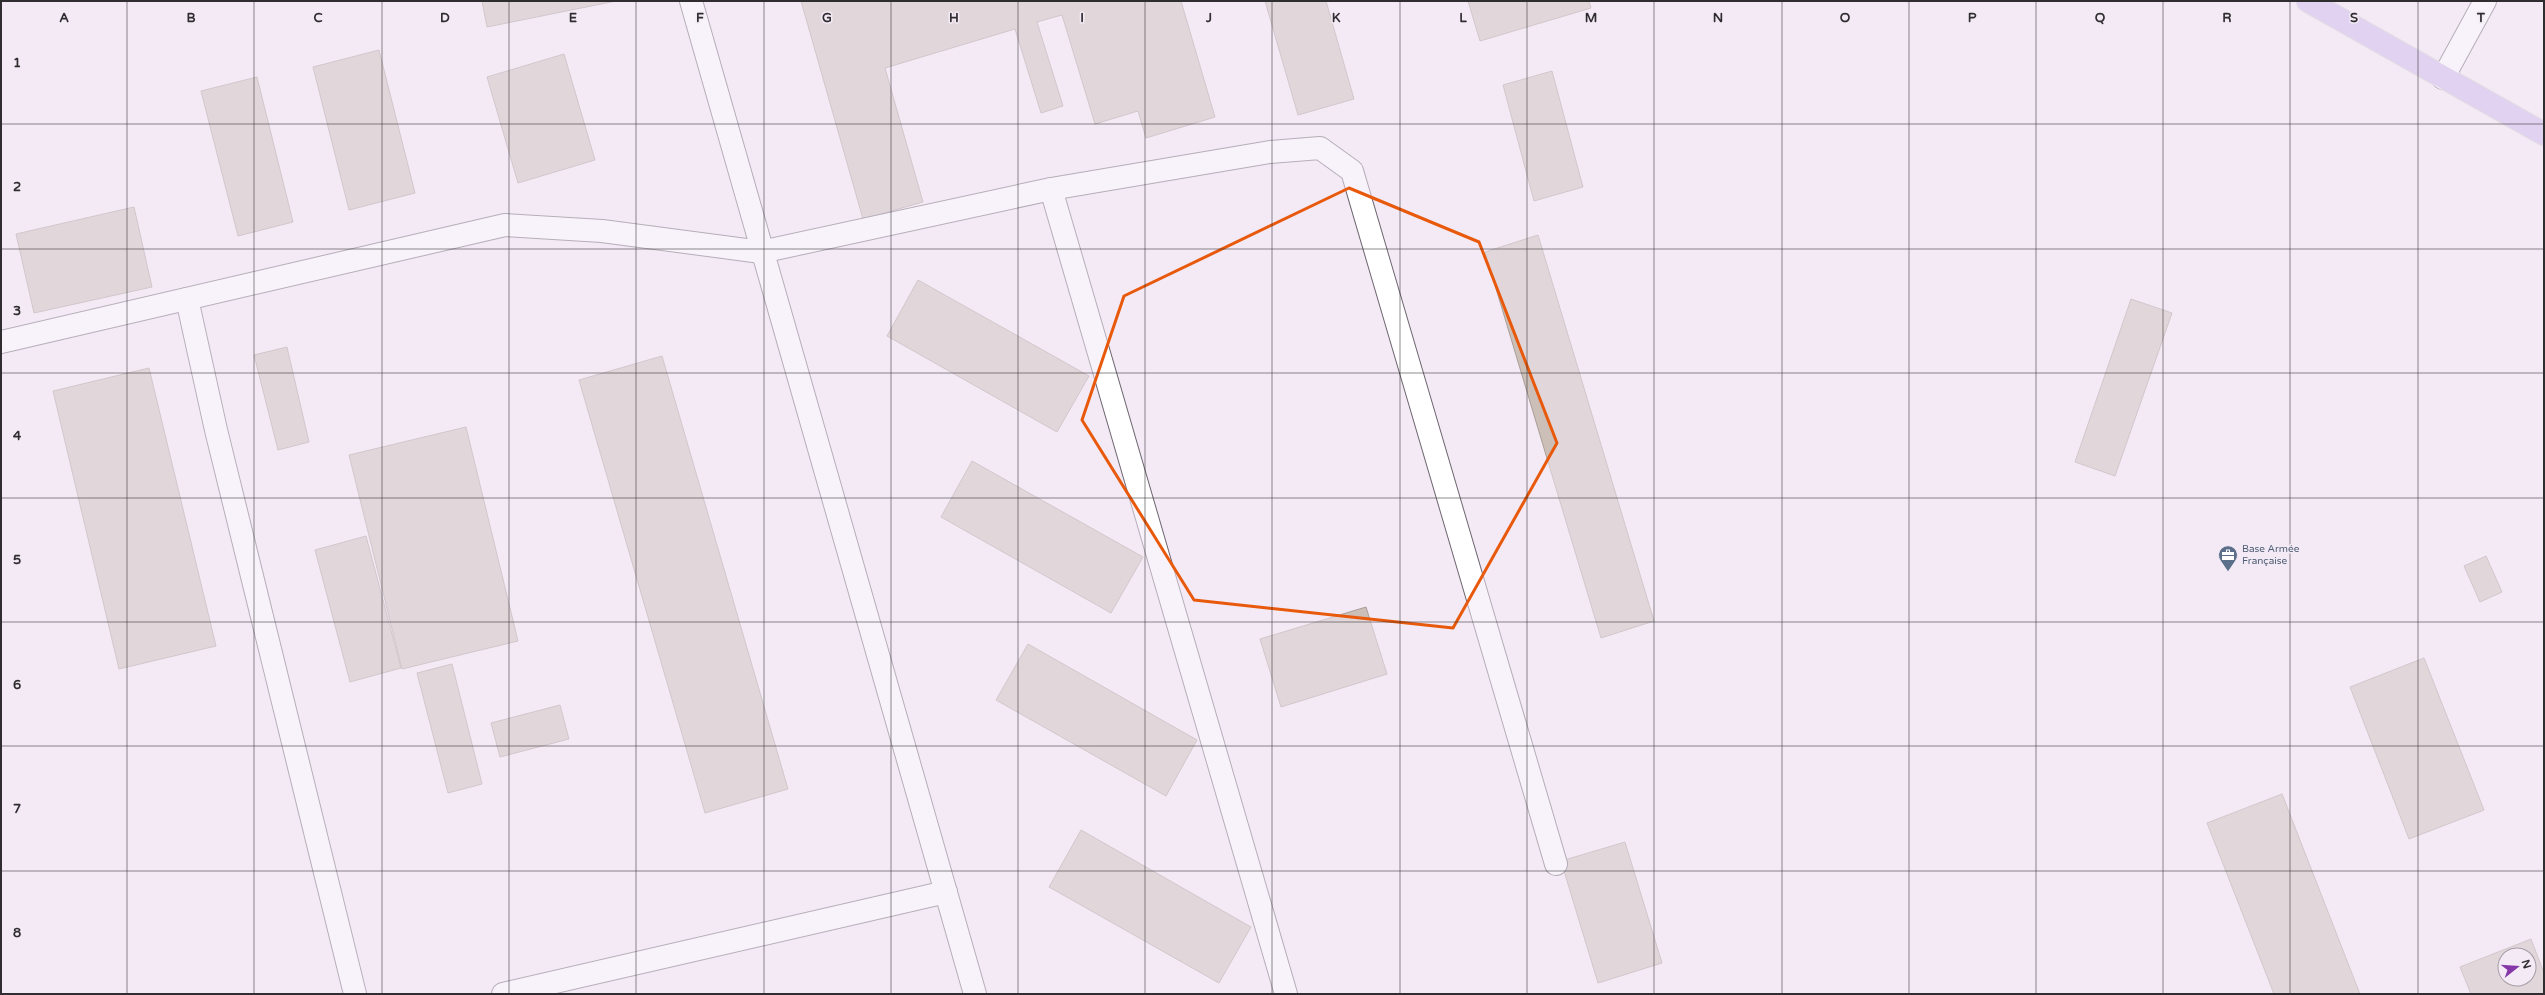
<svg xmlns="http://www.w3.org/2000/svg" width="2545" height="995" font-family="'Varela Round',sans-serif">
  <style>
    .building { fill: #ccbfb8; stroke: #aa9e97; fill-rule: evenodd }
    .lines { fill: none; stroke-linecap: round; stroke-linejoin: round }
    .minor-casing { stroke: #6e6670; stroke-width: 24 }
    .major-casing { stroke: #cdcdce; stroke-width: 24 }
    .minor { stroke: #fff; stroke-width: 22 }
    .major { stroke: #cbb7e9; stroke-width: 22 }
    .marked { fill: none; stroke: #e8590c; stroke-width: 3; stroke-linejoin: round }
    .grid { fill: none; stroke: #302d31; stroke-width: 1; stroke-opacity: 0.55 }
    .labels { text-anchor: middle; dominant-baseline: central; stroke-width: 3; stroke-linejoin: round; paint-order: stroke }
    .service-label { font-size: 10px; fill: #4e5e75; stroke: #f3eaf5; text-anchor: start }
    .grid-label { font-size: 13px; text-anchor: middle; font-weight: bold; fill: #302d31; stroke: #f3eaf5; stroke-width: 3; stroke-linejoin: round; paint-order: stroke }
  </style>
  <rect width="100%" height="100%" fill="#f3eaf5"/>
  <g class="building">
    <path d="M482,1H616L487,27Z"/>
    <path d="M801,1H1181L1215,117L1146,138L1138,111L1095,124L1062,15L1037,22L1063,106L1041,113L1015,29L885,68L923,202L863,219Z"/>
    <path d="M1265,1H1326L1354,99L1298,115Z"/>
    <path d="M1468,1H1589L1591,8L1480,41Z"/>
    <path d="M379,50L415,193L349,210L313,67Z"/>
    <path d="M564,54L595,160L518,183L487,77Z"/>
    <path d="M1552,71L1583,187L1534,201L1503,85Z"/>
    <path d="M257,77L293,222L238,236L201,91Z"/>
    <path d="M134,207L152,287L34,313L16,234Z"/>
    <path d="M1538,235L1654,621L1601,638L1485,252Z"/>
    <path d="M918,280L1089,376L1057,432L887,336Z"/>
    <path d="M2131,299L2172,313L2115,476L2075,462Z"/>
    <path d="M287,347L309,442L278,450L254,355Z"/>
    <path d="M662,356L788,789L705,813L579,380Z"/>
    <path d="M149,368L216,646L119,669L53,391Z"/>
    <path d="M466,427L518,641L402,669L349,455Z"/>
    <path d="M972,461L1143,557L1111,613L941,517Z"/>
    <path d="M366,536L401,668L350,682L315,550Z"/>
    <path d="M2486,556L2502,592L2480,602L2464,566Z"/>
    <path d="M1366,607L1387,674L1281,707L1260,639Z"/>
    <path d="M1028,644L1197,740L1166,796L996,700Z"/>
    <path d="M2424,658L2484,810L2409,839L2350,687Z"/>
    <path d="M452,664L482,784L448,793L417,673Z"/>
    <path d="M560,705L569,739L500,757L491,723Z"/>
    <path d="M2282,794L2360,994H2274L2207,823Z"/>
    <path d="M1081,830L1251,927L1219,983L1049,887Z"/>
    <path d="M1625,842L1662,963L1598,983L1561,861Z"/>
    <path d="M2531,939L2544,973V994H2471L2460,967ZM2505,955H2529V979H2505Z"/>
  </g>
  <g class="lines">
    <g class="minor-casing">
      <g id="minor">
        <path d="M691,1L975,994"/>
        <path d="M2443,78L2485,1"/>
        <path d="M1051,189L1286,994"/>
        <path d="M187,299L216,430L355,994"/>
        <path d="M1,342L505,225L602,231L761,252L1051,189L1270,152L1320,148L1352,171L1556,864"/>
        <path d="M503,994L946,892"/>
      </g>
    </g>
    <g class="major-casing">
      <path id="major" d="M2308,1L2544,134"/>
    </g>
    <use href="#minor" class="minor"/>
    <use href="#major" class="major"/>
  </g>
  <path d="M0 0H2545V995H0ZM1349,188L1479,242L1557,443L1453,628L1194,600L1082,420L1124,296Z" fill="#f3eaf5" fill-opacity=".55" fill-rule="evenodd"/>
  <path class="marked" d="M1349,188L1479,242L1557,443L1453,628L1194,600L1082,420L1124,296Z"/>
  <path class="grid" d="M127,1V994M254,1V994M382,1V994M509,1V994M636,1V994M764,1V994M891,1V994M1018,1V994M1145,1V994M1272,1V994M1400,1V994M1527,1V994M1654,1V994M1782,1V994M1909,1V994M2036,1V994M2163,1V994M2290,1V994M2418,1V994M1,124H2544M1,249H2544M1,373H2544M1,498H2544M1,622H2544M1,746H2544M1,871H2544"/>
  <defs>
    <g id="office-pin" transform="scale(1)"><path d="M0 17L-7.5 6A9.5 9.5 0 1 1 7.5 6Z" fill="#5c6f8a" stroke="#f3eaf5"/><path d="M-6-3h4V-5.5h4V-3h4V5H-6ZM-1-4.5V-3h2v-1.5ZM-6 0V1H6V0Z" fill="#fff"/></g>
  </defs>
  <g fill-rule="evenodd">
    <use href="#office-pin" x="2228" y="555"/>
  </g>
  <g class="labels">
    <g class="service-label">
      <text x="2242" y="549">Base Armée<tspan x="2242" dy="12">Française</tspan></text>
    </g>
  </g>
  <g class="grid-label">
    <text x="64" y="22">A</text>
    <text x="191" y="22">B</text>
    <text x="318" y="22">C</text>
    <text x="445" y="22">D</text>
    <text x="573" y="22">E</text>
    <text x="700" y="22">F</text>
    <text x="827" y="22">G</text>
    <text x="954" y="22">H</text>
    <text x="1082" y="22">I</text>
    <text x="1209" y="22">J</text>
    <text x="1336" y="22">K</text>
    <text x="1463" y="22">L</text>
    <text x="1591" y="22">M</text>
    <text x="1718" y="22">N</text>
    <text x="1845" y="22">O</text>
    <text x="1972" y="22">P</text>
    <text x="2100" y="22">Q</text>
    <text x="2227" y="22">R</text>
    <text x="2354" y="22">S</text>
    <text x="2481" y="22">T</text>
    <text x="17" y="67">1</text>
    <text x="17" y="191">2</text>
    <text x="17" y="315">3</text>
    <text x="17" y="440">4</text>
    <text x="17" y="564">5</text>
    <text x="17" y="689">6</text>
    <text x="17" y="813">7</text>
    <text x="17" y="937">8</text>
  </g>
  <rect width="2545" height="995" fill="none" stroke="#302d31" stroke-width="4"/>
  <g transform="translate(2517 967) rotate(73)"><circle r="19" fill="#f3eaf5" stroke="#a59ea7"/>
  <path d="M0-3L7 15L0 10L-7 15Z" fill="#8638a9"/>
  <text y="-6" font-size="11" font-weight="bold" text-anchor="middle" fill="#302d31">N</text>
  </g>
</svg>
